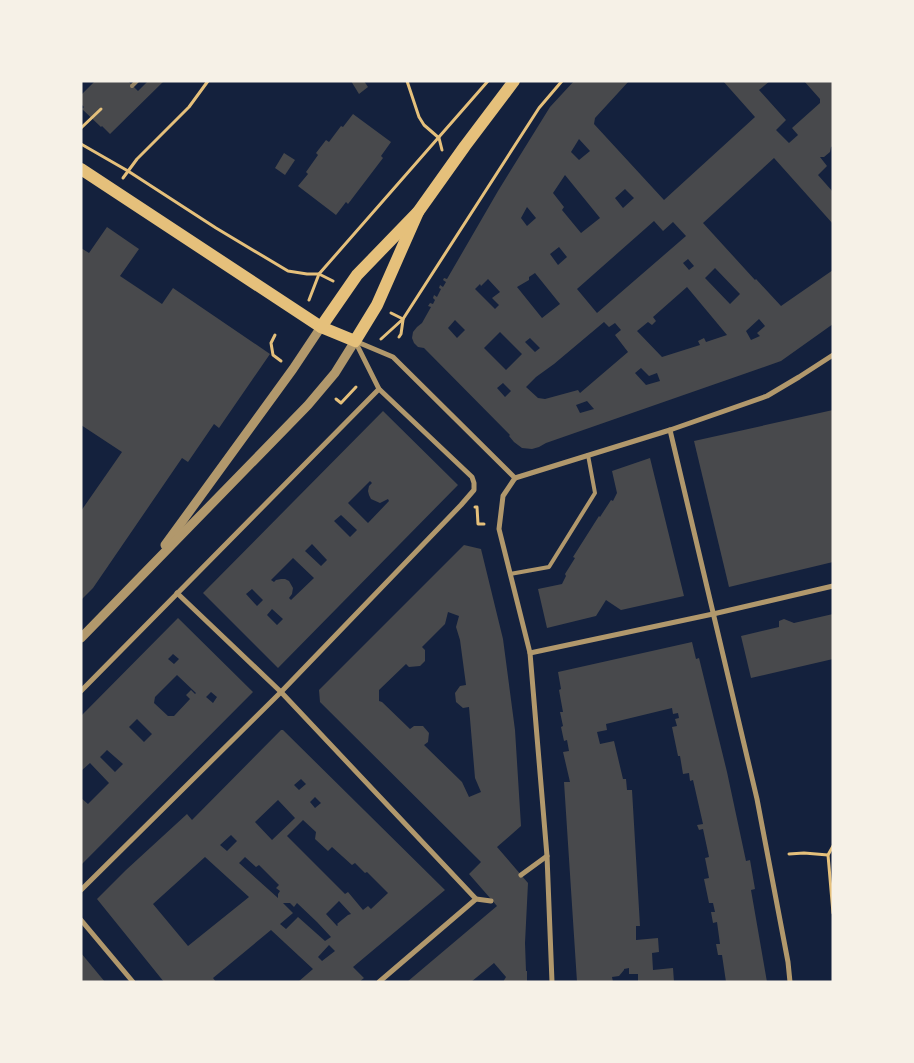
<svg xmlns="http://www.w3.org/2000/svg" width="914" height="1063" font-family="Merriweather,serif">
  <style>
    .building { fill: #48494c; fill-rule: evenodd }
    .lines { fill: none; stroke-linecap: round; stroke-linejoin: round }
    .path { stroke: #e5c07b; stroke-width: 3 }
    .service { stroke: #b1986c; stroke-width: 4 }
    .minor { stroke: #b1986c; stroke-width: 5 }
    .tertiary { stroke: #b1986c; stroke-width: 9 }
    .primary { stroke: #e5c07b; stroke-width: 12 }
    .rail { stroke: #918062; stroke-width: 4 }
  </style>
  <rect width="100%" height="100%" fill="#14213d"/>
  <g class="building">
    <path d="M95,81H128L138,91L148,81H164L110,134L102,126L101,127L82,109L84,107L81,104V95Z"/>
    <path d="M351,81H364L368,87L359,94Z"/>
    <path d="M574,81H629L595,118L594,124L664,200L755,117L723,81H770L759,90L786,120L776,130L789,143L798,135L792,128L820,103V99L804,81H833V146L831,147L830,152L824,157H820L827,166L818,175L833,192V224L774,158L703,223L755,280L756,279L781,306L833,270V324L781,361L546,443L539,447L532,449L522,448L514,442L509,436L510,435L424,348L418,347L414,343L412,338L413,332L417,327L422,323L431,307L428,306L430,303L433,304L435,300L433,298L434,295L437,297L441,289L439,288L440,285L443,287L446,282L443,280L444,278L447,279L498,191L550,107ZM579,139L590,151L579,160L571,152ZM565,175L600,218L581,233L562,210L564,207L553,193ZM625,189L634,198L623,208L615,198ZM527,207L536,218L527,226L521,218ZM654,221L663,231L673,222L686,236L597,313L577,289ZM559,247L567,257L558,265L550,254ZM688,259L694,266L689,270L683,263ZM715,268L740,294L730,304L705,278ZM535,273L560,304L542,318L517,287L529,280V277ZM488,279L500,292L492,298L499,305L495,309L475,289L480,284L481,286ZM687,287L727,335L706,342L704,338L698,341L700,345L662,357L637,331L648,322L652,325L656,321L653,317ZM759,319L765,326L757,333L760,336L751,340L746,331ZM455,320L465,330L457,338L448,328ZM604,322L609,327L615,323L621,330L615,335L628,352L580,393L578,390L545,399L538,398L526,387L536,377L554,364ZM500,332L522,354L506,370L484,348ZM530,338L540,348L535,352L525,342ZM641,368L649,376L657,373L660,381L646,385L635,373ZM503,383L511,391L505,397L497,388ZM587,401L594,409L580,413L576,405Z"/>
    <path d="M353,114L391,142L381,156L383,158L348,204L346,202L336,215L298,186L308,174L306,172L318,155L316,153L326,140L329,142L341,126L343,127Z"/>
    <path d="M284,153L295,160L285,175L275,168Z"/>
    <path d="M107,227L139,249L120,276L162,304L173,288L270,354L219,428L214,424L188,462L182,458L93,588L81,600V511L122,452L81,425V248L89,253Z"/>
    <path d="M833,410V562L729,587L694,441Z"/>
    <path d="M383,411L458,485L278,668L203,593ZM370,481L372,483L369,486L368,491L369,495L371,499L380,503L388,499L389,501L368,523L348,503ZM341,515L357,530L350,537L334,521ZM312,544L327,560L321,566L305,551ZM293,558L314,578L291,600L289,598L292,594L293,588L289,581L285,579H281L276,580L274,582L271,580ZM252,589L263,600L257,606L246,594ZM272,609L283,619L277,625L267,615Z"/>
    <path d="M650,458L684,596L621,610L606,600L596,616L547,628L538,589L562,584L566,576L565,574L575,558L573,557L599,516L600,517L611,500L613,501L617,493L612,471Z"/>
    <path d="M464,545L481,549L503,639L515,730L521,826L497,847L528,883L525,943L526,971H527V982H503L506,977L494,963L471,982H407L497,906L469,874L481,862L320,702L319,690ZM448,612L459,616L456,627L460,640L466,685L460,686L455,693L456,702L463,708L469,707L475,778L481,792L469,797L462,782L424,745L428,742L429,733L423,726H414L410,729L382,702L379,701V690L406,664L409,667L420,666L425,661V650L422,647L445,624Z"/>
    <path d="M833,614V659L751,678L741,636L779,627V621L784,619L794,623Z"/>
    <path d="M178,618L253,692L81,865V798L88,804L109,783L90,763L81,771V716ZM173,654L179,659L174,664L168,659ZM177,675L196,693L195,694L191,690L186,695L190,699L174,716H168L154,703L155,697ZM211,692L217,697L213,703L206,697ZM137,719L152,734L144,742L129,727ZM107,750L123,764L115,772L100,757Z"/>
    <path d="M692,642L696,659L699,658L727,772L746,861L750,860L755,889L751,890L767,982H726L722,955H718L716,944H720L717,922L713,923L711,912H715L713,903H709L704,879L709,878L705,858L709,857L703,829L699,830L697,825L703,824L693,780L690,781L689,773L683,774L680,756H678L672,727L677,726L675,719L679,718L678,713L673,714L672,708L606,724L607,730L597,732L600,744L614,741L623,779H626L627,790H632L640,926H636V940L658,938L659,952L652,953L653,970L673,968L674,982H638V974H629V968L624,969V970L619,976L612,977L613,982H577L564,782H570L563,752L569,751L567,740L564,741L561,727L563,726L560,712H563L559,690L561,689L558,672Z"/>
    <path d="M281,730H283L445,890L353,967L364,978L359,982H298L313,969L271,930L213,978L216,982H164L97,899L126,870L187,814L192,820ZM301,779L306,784L299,790L294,785ZM315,797L321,803L315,808L310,802ZM278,800L295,818L272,840L255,822ZM303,820L316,832L315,839L328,851L332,847L352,865L355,863L365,873L367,872L388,893L371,909L368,906L363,910L348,892L345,894L287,836ZM231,835L237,841L227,851L220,845ZM205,857L249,897L188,946L153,904ZM245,857L256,867L259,865L279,885L276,888L280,891L278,894V898L239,863ZM339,901L351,914L348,915L337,924L338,925L337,926L326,914ZM283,903H290L294,907L297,903L317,922L331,937L325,941L298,917L286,929L280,924L293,913ZM329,945L335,951L322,961L318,957Z"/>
    <path d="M81,953L105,982H81Z"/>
  </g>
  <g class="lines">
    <g class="path">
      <path d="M407,81L419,117L424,125L439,138L442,150"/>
      <path d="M81,128L101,109"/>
      <path d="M81,144L128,171L216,228L288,271L307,274H319L333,281"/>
      <path d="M123,178L137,159L189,107L208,81"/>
      <path d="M309,300L319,274L488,81"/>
      <path d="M391,313L403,319"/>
      <path d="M275,335L271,343L273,355L281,361"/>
      <path d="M399,337L401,334L403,320"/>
      <path d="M381,339L403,319L539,108L562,81"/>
      <path d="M336,399L341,403L356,387"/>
      <path d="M475,507H477L478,524H484"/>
      <path d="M833,846L828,855L833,913"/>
      <path d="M789,854L804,853L828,855"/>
    </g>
    <path class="service" d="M510,574L549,567L595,493L588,455"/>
    <g class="minor">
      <path d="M355,341L393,357L515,478"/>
      <path d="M670,430L757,799L788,962L790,982"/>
      <path d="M515,478L503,496L499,529L530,653L547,856L552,982"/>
      <path d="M515,478L670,430L767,396L799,377L833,355"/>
      <path d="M177,593L281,692L476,899"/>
      <path d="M530,653L713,614L833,586"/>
      <path d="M81,691L379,389"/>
      <path d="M521,875L547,856"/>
      <path d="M81,890L281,692L461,505L474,490V483L472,477L379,389L355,341"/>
      <path d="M81,920L133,982"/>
      <path d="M379,982L476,899L491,901"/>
    </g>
    <g class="tertiary">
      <path d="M165,545L293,369L321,327"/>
      <path d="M81,638L308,405L335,373L355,341"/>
    </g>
    <g class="primary">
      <path d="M81,169L321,327L355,341L377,305L418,212"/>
      <path d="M321,327L357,275L418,212L465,146L514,81"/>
    </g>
    <path class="rail" d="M132,86L137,81"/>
  </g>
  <rect width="914" height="1063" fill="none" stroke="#f6f1e7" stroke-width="165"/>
</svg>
